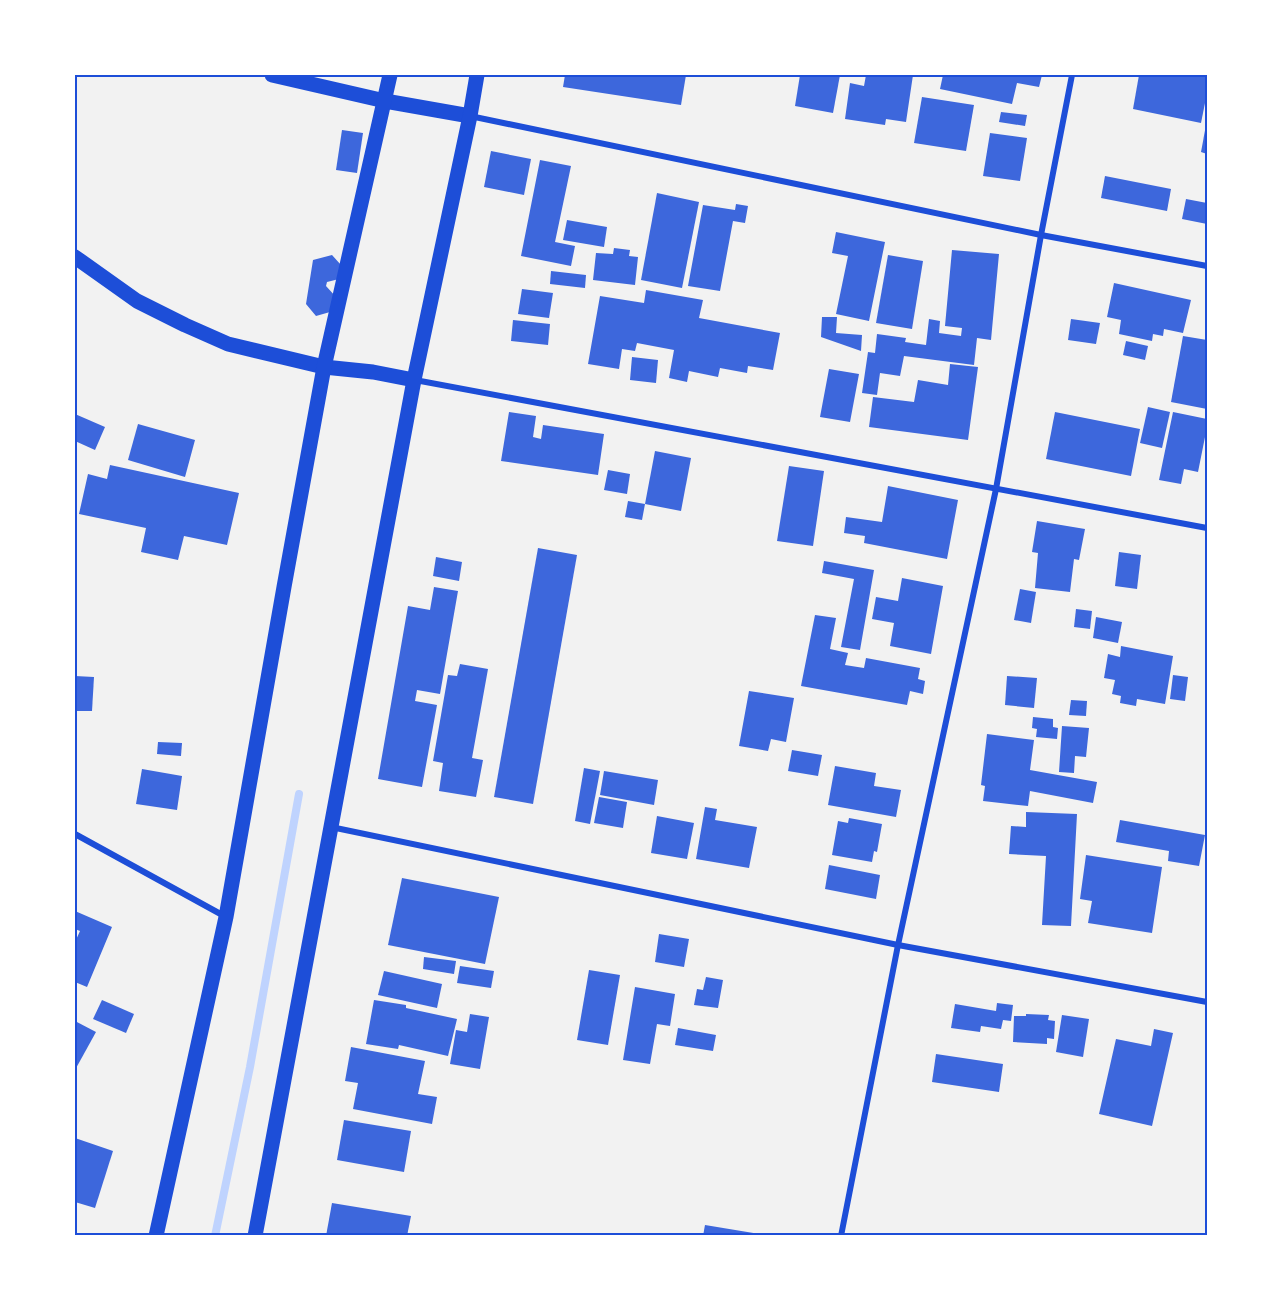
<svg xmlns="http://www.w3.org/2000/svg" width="1282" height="1311" font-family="'PT Sans',sans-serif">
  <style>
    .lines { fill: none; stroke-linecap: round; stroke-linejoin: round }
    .stream { stroke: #bfd3fe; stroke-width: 8 }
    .building { fill: #3d67dc }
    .minor { stroke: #1d4ed8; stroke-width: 6 }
    .primary { stroke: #1d4ed8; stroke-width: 15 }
    .neatline { fill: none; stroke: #1d4ed8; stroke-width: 2 }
  </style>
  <rect width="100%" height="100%" fill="#f2f2f2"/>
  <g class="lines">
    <path class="stream" d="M215,1236L250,1067L299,794"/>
  </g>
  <g class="building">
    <path d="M565,75H686L681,105L563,87Z"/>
    <path d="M800,75H840L833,113L795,106Z"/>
    <path d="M866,75H913L906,122L886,119L885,125L845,119L850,83L864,86Z"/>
    <path d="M943,75H1042L1039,87L1017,83L1012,104L940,89Z"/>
    <path d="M1139,75H1197L1207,77V93L1201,123L1133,109Z"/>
    <path d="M922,97L974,105L966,151L914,143Z"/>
    <path d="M1001,112L1027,115L1025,126L999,122Z"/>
    <path d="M1206,125H1207V154L1201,152Z"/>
    <path d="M342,130L363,133L357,173L336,170Z"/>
    <path d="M990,133L1027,138L1020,181L983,176Z"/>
    <path d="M491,151L531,159L524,195L484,187Z"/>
    <path d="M540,160L571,166L555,242L575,246L571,266L521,256Z"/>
    <path d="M1105,176L1171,189L1167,211L1101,198Z"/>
    <path d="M657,193L699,202L682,288L641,280Z"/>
    <path d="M1186,199L1207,203V224L1182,219Z"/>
    <path d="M736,204L748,206L745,223L733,221L720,291L688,286L703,205L735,210Z"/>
    <path d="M567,220L607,227L604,247L563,240Z"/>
    <path d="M836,232L885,242L869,321L836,314L848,256L832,253Z"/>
    <path d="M614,248L630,250L629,256L638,257L635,285L593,280L596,253L613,254Z"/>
    <path d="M952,250L999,254L991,340L977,338L974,365L904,356L900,376L880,373L877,395L862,393L868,352L875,353L877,334L906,338L905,342L926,345L929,319L940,321L939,333L961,336L962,328L945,326Z"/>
    <path d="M332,255L341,265L339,279L327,282L326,286L336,297L330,312L316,316L306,304L313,260Z"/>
    <path d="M888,255L923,261L912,329L876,323Z"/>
    <path d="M551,271L586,275L585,288L550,284Z"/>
    <path d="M1114,283L1191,300L1183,333L1164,329L1163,336L1153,334L1152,341L1119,334L1121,320L1107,317Z"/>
    <path d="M522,289L553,293L549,318L518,314Z"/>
    <path d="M646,290L703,300L699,318L780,333L773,370L748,366L747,373L720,368L718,377L689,371L687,382L669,378L674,350L637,343L635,351L622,349L619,369L588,364L600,296L644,303Z"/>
    <path d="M822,317H837L836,333L862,335L861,351L821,337Z"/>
    <path d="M1071,319L1100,323L1096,344L1068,340Z"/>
    <path d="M513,320L550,324L548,345L511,341Z"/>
    <path d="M1183,336L1207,340V409L1171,402Z"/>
    <path d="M1126,341L1148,346L1145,360L1123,355Z"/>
    <path d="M632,357L658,360L656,383L630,380Z"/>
    <path d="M950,364L978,367L968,440L869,427L873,397L914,402L918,380L948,385Z"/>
    <path d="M829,369L859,374L850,422L820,417Z"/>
    <path d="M1148,407L1170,412L1162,448L1140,443Z"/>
    <path d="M509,412L536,416L533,437L541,439L543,425L604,434L598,475L501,461Z"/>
    <path d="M1055,412L1140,429L1131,476L1046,459Z"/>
    <path d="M1173,412L1207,419V427L1198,472L1184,469L1181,484L1159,480Z"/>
    <path d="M75,414L105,427L95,450L75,441Z"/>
    <path d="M138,424L195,440L185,477L128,460Z"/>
    <path d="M655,451L691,458L681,511L645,504Z"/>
    <path d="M110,465L239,493L227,545L184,536L178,560L141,552L146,528L79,514L88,474L107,479Z"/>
    <path d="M789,466L824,471L813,546L777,541Z"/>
    <path d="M608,470L630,474L627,494L604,490Z"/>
    <path d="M888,486L958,500L947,559L864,543L865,536L844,533L846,517L882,522Z"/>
    <path d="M628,501L645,504L642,520L625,517Z"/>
    <path d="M1037,521L1085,529L1079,560L1074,559L1070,592L1035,588L1038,553L1032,552Z"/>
    <path d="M538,548L577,555L533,804L494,797Z"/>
    <path d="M1119,552L1141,555L1137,589L1115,586Z"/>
    <path d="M436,557L462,562L459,581L433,576Z"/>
    <path d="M824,561L874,570L860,650L841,647L854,579L822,573Z"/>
    <path d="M902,578L943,586L931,654L890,646L894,623L872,619L876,597L898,601Z"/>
    <path d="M434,587L458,591L440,694L417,690L415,701L437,705L422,787L378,779L408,606L430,610Z"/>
    <path d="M1020,589L1036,592L1031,623L1014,620Z"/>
    <path d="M1076,609L1092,611L1090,629L1074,627Z"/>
    <path d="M815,615L836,618L830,649L848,653L845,665L864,668L866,658L920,668L918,679L925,681L923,694L910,691L907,705L801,686Z"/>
    <path d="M1096,617L1122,622L1118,643L1093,638Z"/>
    <path d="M1121,646L1173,656L1165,704L1137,699L1136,706L1120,703L1121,696L1112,694L1115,680L1104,678L1108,654L1120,657Z"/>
    <path d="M460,664L488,669L472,758L483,760L476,797L439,791L443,763L433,761L448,675L457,676Z"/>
    <path d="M1173,675L1188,677L1185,701L1170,699Z"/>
    <path d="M75,676L94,677L92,711H75Z"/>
    <path d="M1007,676L1037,678L1034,708L1005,705Z"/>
    <path d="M749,691L794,698L786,742L771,739L768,751L739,746Z"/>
    <path d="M1071,700L1087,701L1086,716L1069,715Z"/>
    <path d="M1033,717L1053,719V727L1058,728L1057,739L1036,737L1037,729L1032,728Z"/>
    <path d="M1062,726L1089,728L1086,757L1075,756L1074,773L1059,772Z"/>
    <path d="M987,734L1034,740L1030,770L1097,782L1093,803L1030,791L1028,806L983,801L985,786L981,785Z"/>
    <path d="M158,742L182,743L181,756L157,754Z"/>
    <path d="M792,750L822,755L818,776L788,771Z"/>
    <path d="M835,766L876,773L874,786L901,790L896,817L828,805Z"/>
    <path d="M584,768L600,771L590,824L575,821Z"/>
    <path d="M142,769L182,776L177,810L136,804Z"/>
    <path d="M604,771L658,780L654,805L600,795Z"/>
    <path d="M599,797L627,802L623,828L594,823Z"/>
    <path d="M705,807L717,809L715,820L757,827L749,868L696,859Z"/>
    <path d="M1026,812L1077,814L1071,926L1042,925L1046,856L1009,854L1011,826L1026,827Z"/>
    <path d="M657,816L694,823L687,859L651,853Z"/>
    <path d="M849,818L882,824L877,852L874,851L872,862L832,855L838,821L848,823Z"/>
    <path d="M1120,820L1205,835L1199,866L1168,861L1169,851L1116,842Z"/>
    <path d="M1086,855L1162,867L1152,933L1088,923L1092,901L1080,899Z"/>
    <path d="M829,865L880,875L876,899L825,889Z"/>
    <path d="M402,878L499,897L485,964L388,945Z"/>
    <path d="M75,911L112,927L87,987L75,982V942L80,931L75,929Z"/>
    <path d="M659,934L689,939L684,967L655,962Z"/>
    <path d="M424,957L456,961L454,974L423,969Z"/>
    <path d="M460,966L494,971L491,988L457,983Z"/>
    <path d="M589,970L620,975L608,1045L577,1040Z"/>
    <path d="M384,971L442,984L437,1008L378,995Z"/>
    <path d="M706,977L723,980L718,1008L694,1005L697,989L703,990Z"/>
    <path d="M635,987L675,994L670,1026L657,1024L650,1064L623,1060Z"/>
    <path d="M102,1000L134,1014L126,1033L93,1019Z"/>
    <path d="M374,1000L406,1005V1008L457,1019L448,1056L399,1045L398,1049L366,1044Z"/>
    <path d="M997,1003L1013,1005L1011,1021L1003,1020L1001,1029L981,1026L980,1032L951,1028L955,1004L996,1011Z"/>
    <path d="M470,1014L489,1017L480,1069L450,1064L456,1030L467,1032Z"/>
    <path d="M1026,1014L1049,1015L1048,1020L1055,1021L1054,1039L1047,1038V1044L1013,1042L1014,1016H1026Z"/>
    <path d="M1062,1015L1089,1019L1083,1057L1056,1052Z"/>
    <path d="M75,1021L96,1032L75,1070Z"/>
    <path d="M678,1028L716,1035L713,1051L675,1045Z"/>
    <path d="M1154,1029L1173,1033L1152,1126L1099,1114L1116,1039L1151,1046Z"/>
    <path d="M351,1047L425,1061L418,1094L437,1097L432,1124L353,1109L358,1083L345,1081Z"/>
    <path d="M936,1054L1003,1064L999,1092L932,1082Z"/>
    <path d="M344,1120L411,1131L404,1172L337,1160Z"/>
    <path d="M75,1138L113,1151L95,1208L75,1202Z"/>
    <path d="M332,1203L411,1216L407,1236H326Z"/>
    <path d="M705,1225L765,1235V1236H703Z"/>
  </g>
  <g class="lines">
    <g class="minor">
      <path d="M470,116L1041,235L1207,266"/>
      <path d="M415,380L1207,528"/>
      <path d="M331,827L898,945L1207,1002"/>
      <path d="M75,834L226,917"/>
      <path d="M841,1236L898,945L996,489L1041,235L1072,75"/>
    </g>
    <g class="primary">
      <path d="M272,75L385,101L470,116"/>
      <path d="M75,257L137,301L185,325L228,344L324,367L373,372L414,380"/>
      <path d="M156,1236L226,917L284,587L324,367L390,75"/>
      <path d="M255,1236L414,380L470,116L477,75"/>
    </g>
  </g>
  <rect width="1282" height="1311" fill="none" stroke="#ffffff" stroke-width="153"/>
  <rect x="76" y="76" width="1130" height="1158" class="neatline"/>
</svg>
